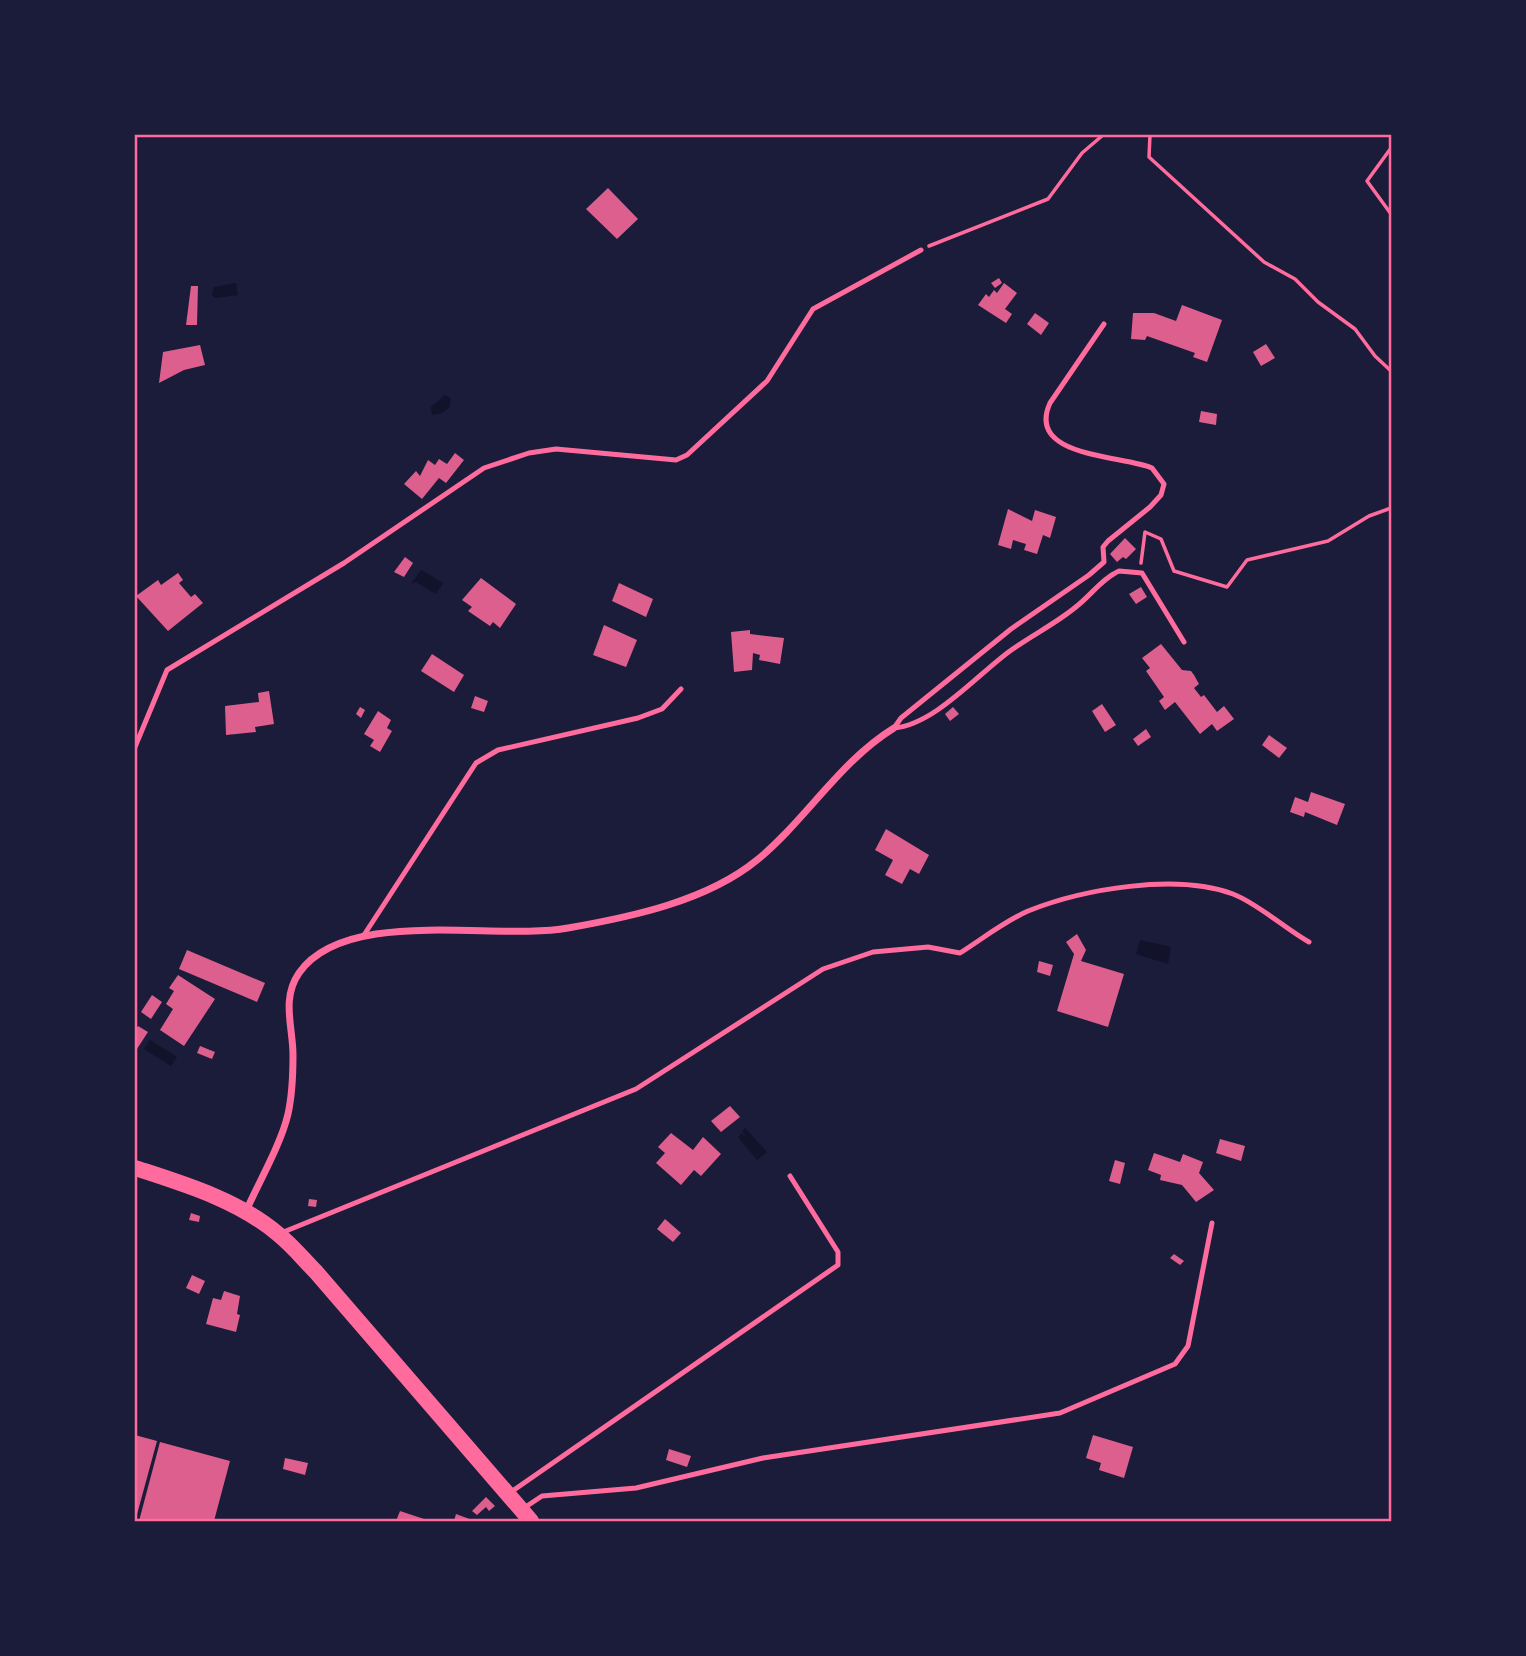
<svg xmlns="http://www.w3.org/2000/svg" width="1526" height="1656" font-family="Georgia,serif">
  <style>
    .water { fill: #12122b }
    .building { fill: #dd5f8e }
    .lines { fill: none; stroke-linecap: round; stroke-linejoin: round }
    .path { stroke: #ff6b9d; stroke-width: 3.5 }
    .service { stroke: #ff6b9d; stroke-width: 5 }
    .minor { stroke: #ff6b9d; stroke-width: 7 }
    .primary { stroke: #ff6b9d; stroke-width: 16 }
    .neatline { fill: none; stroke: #ff6b9d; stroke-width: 2.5 }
  </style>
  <rect width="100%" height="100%" fill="#1b1b3a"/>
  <g class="water">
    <path d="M236,283L238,295L215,298L212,295L214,287Z"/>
    <path d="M445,395L451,398L449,408L442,413L432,415L431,407Z"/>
    <path d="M421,570L443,583L436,594L416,582L411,584Z"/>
    <path d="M1140,940L1171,947L1168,964L1136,954Z"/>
    <path d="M150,1040L177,1057L171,1066L144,1049Z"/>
    <path d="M745,1128L767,1152L757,1160L738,1137L741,1134L745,1136L742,1132Z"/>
  </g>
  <g class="building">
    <path d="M608,188L638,219L617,239L586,209Z"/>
    <path d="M999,278L1002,283L995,288L991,283Z"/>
    <path d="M1004,283L1017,293L1005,309L1012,314L1006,323L978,305L986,294L989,297L994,290L997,293Z"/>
    <path d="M191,286H198L197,325H186Z"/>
    <path d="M1182,305L1222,320L1207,362L1193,357L1195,353L1147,336L1145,340L1131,339L1133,313H1154L1176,321Z"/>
    <path d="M1035,313L1049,323L1041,335L1027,324Z"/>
    <path d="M1266,344L1275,358L1261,366L1253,352Z"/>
    <path d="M200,345L205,365L184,370L159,383L163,352Z"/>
    <path d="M1201,411L1217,414L1216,425L1199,422Z"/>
    <path d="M455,453L464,460L446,483L439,478L422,499L404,484L416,471L420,476L428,460L435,465L439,459L447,464Z"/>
    <path d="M1008,509L1032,521L1035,510L1056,517L1050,538L1043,535L1037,554L1024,550L1026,544L1013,540L1011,549L998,545Z"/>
    <path d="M1125,538L1136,549L1126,559L1123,557L1117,562L1110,554Z"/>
    <path d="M405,557L413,563L404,577L394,572Z"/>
    <path d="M178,573L183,580L179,583L191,597L195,594L203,603L168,631L136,596L158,580L161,585Z"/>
    <path d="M481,578L516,604L500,628L493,622L490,626L468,611L472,607L462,600Z"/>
    <path d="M619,583L653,599L646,617L612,601Z"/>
    <path d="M1141,587L1147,597L1136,604L1129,594Z"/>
    <path d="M604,625L637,640L626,667L593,655Z"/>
    <path d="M750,630V634L784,638L780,664L759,660L760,655L753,653L752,670L734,672L731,632Z"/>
    <path d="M1161,644L1182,670L1191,671L1194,675L1199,684L1194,688L1201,697L1204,695L1217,712L1224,706L1234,719L1217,731L1212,724L1200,734L1175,702L1165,710L1159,701L1164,697L1146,671L1150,668L1142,658Z"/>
    <path d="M432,654L464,675L454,692L421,671Z"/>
    <path d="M269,691L274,724L255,727L256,732L226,735L225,706L259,702L258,693Z"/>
    <path d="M475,696L488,701L484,712L471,708Z"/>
    <path d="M1102,704L1116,725L1105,732L1092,711Z"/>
    <path d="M360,707L365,710L361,718L356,714Z"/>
    <path d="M953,707L959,714L950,721L945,714Z"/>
    <path d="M378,711L391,720L387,728L392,731L380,752L370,746L374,740L364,734Z"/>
    <path d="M1146,729L1151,737L1138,746L1133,739Z"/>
    <path d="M1269,735L1287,748L1279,758L1262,745Z"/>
    <path d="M1311,792L1345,804L1337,825L1305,812L1304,817L1290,812L1295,797L1308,802Z"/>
    <path d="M886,829L929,855L919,874L910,869L902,884L885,875L893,860L875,850Z"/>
    <path d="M1077,934L1086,950L1081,961L1124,974L1108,1027L1057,1011L1074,954L1066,942Z"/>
    <path d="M187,950L265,983L257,1002L179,969Z"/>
    <path d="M1039,961L1053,965L1050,976L1037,972Z"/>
    <path d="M178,975L215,999L184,1046L160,1030L173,1009L166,1004L174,991L169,988Z"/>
    <path d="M152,995L162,1002L151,1019L141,1012Z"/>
    <path d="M138,1026L148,1032L135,1052V1031Z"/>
    <path d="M200,1046L215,1052L212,1059L197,1053Z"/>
    <path d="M730,1106L740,1117L721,1132L711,1121Z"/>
    <path d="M671,1133L693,1150L703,1137L721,1154L701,1176L694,1170L681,1185L656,1163L665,1153L658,1147Z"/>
    <path d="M1220,1139L1245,1146L1241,1161L1216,1153Z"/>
    <path d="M1154,1153L1180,1162L1183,1154L1203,1162L1199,1173L1214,1190L1196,1202L1182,1185L1160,1180L1161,1175L1148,1170Z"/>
    <path d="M1115,1160L1125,1163L1120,1184L1109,1181Z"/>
    <path d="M309,1199L317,1200L316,1207L308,1206Z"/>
    <path d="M191,1213L200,1216L199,1222L189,1220Z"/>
    <path d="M665,1219L681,1233L673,1242L657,1229Z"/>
    <path d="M1174,1254L1184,1261L1180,1265L1170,1258Z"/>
    <path d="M192,1275L205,1281L199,1294L186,1288Z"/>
    <path d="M224,1291L240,1296L237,1314L240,1315L236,1332L206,1324L213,1298L221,1300Z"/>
    <path d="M135,1435L157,1441L136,1518H135Z"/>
    <path d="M1093,1435L1133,1447L1124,1478L1099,1470L1101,1463L1086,1458Z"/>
    <path d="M160,1442L230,1461L214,1521H139Z"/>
    <path d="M669,1449L691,1456L687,1467L666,1460Z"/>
    <path d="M285,1458L308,1463L305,1475L283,1469Z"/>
    <path d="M486,1497L495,1506L489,1511L486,1507L477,1515L472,1511Z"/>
    <path d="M400,1511L430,1521H396Z"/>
    <path d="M456,1514L475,1521H454Z"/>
  </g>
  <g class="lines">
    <g class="path">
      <path d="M1150,135L1149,157L1264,262L1295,279L1318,302L1355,329L1375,356L1391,371"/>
      <path d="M1391,148L1367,181L1391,214"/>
      <path d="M929,246L1048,199L1082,153L1103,135"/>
      <path d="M1141,563L1145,532L1161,539L1174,571L1227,587L1247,560L1328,541L1369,516L1391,508"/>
    </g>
    <g class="service">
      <path d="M894,728L901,718L1011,629L1089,575L1104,562L1103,547L1108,541L1150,507L1161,495L1164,484L1152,468C1123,455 1025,458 1050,403L1104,324"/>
      <path d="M894,728C934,725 978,674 1010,651C1032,635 1057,623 1077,606C1091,595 1103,578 1119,571L1142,573L1184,642"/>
      <path d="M135,747L167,670L344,563L484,468L529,453L556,449L676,460L687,455L767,381L813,309L921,250"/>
      <path d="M364,935L476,763L498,750L638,718L662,709L681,689"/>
      <path d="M281,1233L636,1089L823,969L873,952L928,947L960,953C982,939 1005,921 1028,911C1083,889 1176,873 1233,894C1257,903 1287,930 1309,942"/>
      <path d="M511,1492L838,1265V1252L790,1176"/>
      <path d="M524,1508L542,1496L636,1488L763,1458L1060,1413L1175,1364L1188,1346L1212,1223"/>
    </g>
    <path class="minor" d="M246,1211C259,1182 281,1144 288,1114C292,1096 293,1073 293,1055C293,1027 281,999 299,973C346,906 496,941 568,928C631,917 707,901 757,860C806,820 839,762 894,728"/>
    <path class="primary" d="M135,1168C184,1184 238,1200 278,1234C292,1245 304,1260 316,1272L531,1521"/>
  </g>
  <rect width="1526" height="1656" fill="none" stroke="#1b1b3a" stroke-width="273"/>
  <rect x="136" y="136" width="1254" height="1384" class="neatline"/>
</svg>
